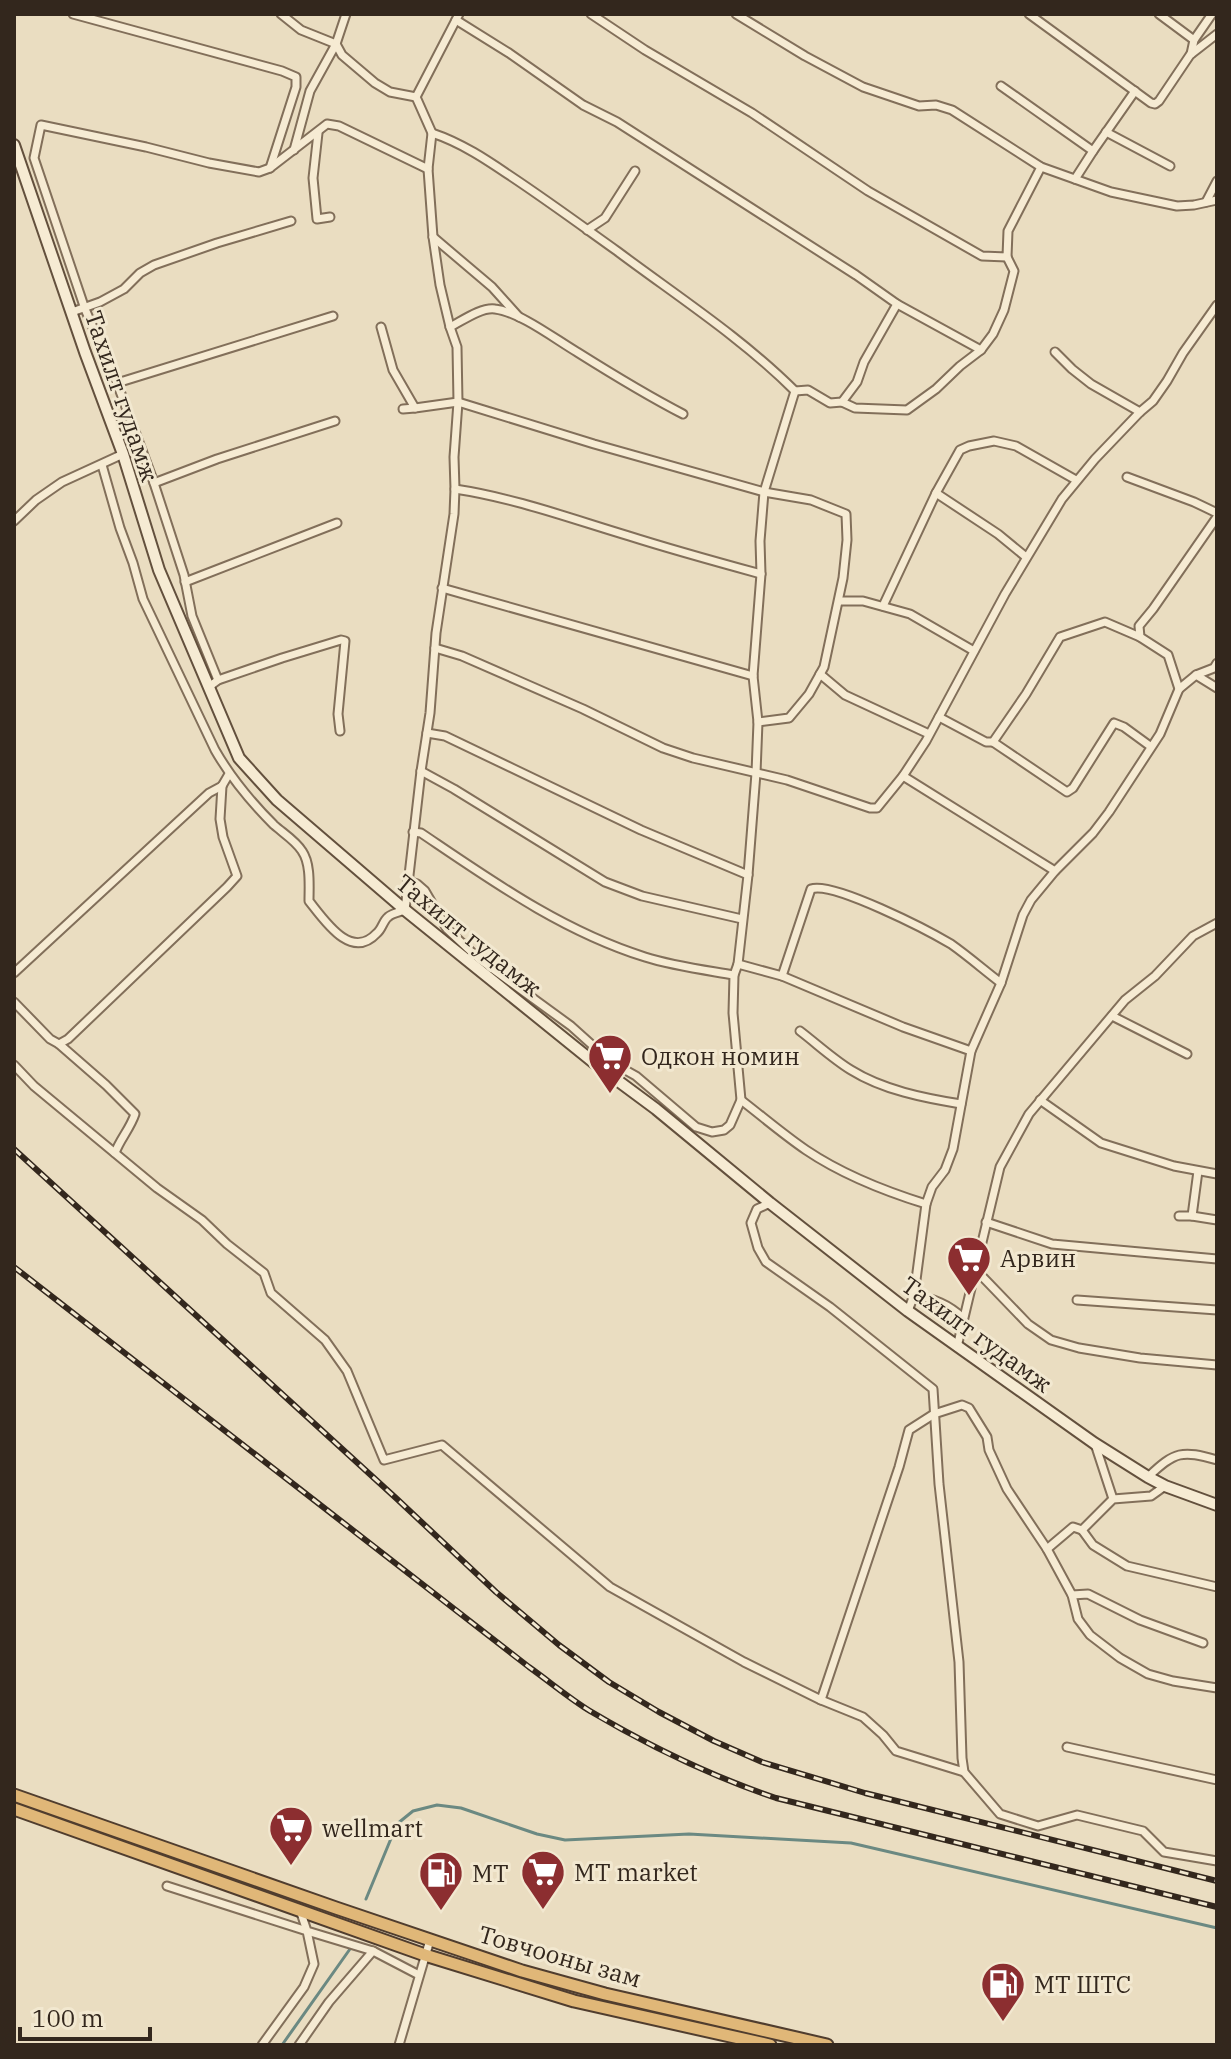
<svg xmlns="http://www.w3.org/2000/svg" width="1231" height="2059" font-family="'IBM Plex Serif',serif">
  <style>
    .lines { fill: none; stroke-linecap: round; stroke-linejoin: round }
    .stream { stroke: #6b8982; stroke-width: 3 }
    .minor-casing { stroke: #826f5a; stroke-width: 11 }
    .secondary-casing { stroke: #63503d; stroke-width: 14 }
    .trunk-casing { stroke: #503d2e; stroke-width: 15 }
    .minor { stroke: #f6ebd3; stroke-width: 7 }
    .secondary { stroke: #f6ebd3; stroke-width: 10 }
    .trunk { stroke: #e0b778; stroke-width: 11 }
    .rail-casing { stroke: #33271d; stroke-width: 6 }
    .rail { stroke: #f2e8d0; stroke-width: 3; stroke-dasharray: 9; stroke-linecap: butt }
    .labels { text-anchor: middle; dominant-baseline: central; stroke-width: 6; stroke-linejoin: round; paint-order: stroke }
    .street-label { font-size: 24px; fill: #33271d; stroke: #f2e8d0 }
    .poi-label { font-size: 24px; fill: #33271d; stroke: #f2e8d0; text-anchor: start }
  </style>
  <rect width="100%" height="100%" fill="#eaddc1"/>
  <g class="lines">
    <g class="stream">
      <path d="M366,1899L397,1824L413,1811L437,1805L461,1808L537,1834L565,1840L689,1834L851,1843L1217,1928"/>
      <path d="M282,2045L350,1949"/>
    </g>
    <g class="minor-casing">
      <g id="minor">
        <path d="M73,14L282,71L296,77V87L270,168"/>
        <path d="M281,14L301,30L336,44L342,55L375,83L390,92L416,97"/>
        <path d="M591,14L645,50L752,113L868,191L982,256L1007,257L1008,231L1041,167"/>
        <path d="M736,14L805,56L863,87L919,106L936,105L952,110L1041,167L1111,192L1177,206L1194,205L1217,200"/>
        <path d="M1029,14L1151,103L1155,104L1159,101L1190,55L1217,34"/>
        <path d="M1159,14L1194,40"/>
        <path d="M456,20L509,53L583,105L617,122L856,275L897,304L864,362L857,382L842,402L830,403L808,390L795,391"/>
        <path d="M1191,54L1194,40L1212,14"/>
        <path d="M1001,86L1093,151L1075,179"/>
        <path d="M1106,132L1170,166"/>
        <path d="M318,133L313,178L317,219L330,217"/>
        <path d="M294,150L310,91L336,44L346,14"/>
        <path d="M1093,151L1135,91"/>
        <path d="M1206,202L1217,181"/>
        <path d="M587,230L605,218L635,171"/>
        <path d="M433,237L492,287L519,317"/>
        <path d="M897,304L981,350L993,334L1004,310L1014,271L1007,257"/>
        <path d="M72,312L100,302L124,289L140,273L154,265L217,243L291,221"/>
        <path d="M333,316L117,383L85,309L34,158L41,125L146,147L209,163L259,172L270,168L327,124L339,126L428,169"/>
        <path d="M381,327L393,370L415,408L458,402L594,444L764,492L811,500L846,514L847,540L843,578L824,667L809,694L789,718L758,722"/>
        <path d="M450,327C462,321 481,307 495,309C520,312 555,339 577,352C612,374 646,395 683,414"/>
        <path d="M1055,352L1072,369L1091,384L1140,412"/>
        <path d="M117,383L153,480L184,575L192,616L218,680L209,687"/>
        <path d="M842,402L855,408L907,410L936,389L960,366L981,350"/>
        <path d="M403,409L415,408"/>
        <path d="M102,465L120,528L133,563L143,599L215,750C231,778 252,803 274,825C283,833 296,841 302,851C311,864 309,886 309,901C325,921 351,961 377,933C382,929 383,921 388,917C392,913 400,912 405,910L421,771L430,713L436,633L454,514L455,489L454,457L458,402L457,347L450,327L440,285L433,237L428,169L432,133L416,97L459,14"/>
        <path d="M1127,477L1194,502L1217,513"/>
        <path d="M154,483L217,459L335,421"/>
        <path d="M455,489C515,498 572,519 629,536C673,550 717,562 761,574"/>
        <path d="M936,493L960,450L969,446L994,441L1016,446L1076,480"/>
        <path d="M14,521L36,500L62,482L123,454"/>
        <path d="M185,582L337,523"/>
        <path d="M442,588L753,676"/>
        <path d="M839,601H863L910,614L974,651"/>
        <path d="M883,606L936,493L998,534L1026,557"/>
        <path d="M435,648L462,656L583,709L663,748L693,758L787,780L870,808H877L903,776L926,741L1005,594L1062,499L1095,459L1140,412L1153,401L1167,381L1183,353L1217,305"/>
        <path d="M820,674L845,695L929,734"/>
        <path d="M1196,675L1217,688"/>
        <path d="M218,680L282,658L341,640L345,641L338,714L340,731"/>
        <path d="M1179,689L1168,655L1140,637L1139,626L1153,609L1217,517"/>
        <path d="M939,717L986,742H993L1026,694L1060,637L1105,622L1140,637"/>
        <path d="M427,733L445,736L641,830L748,875"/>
        <path d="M993,742L1067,792L1073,788L1114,723L1124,727L1150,746"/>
        <path d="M421,771L454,789L605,882L642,896L742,919"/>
        <path d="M903,776L1055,871"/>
        <path d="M413,832L421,833C492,881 562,931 645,957C673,966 705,970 734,975"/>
        <path d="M408,881L417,884L425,891L447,929L479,959L571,1026L611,1062L636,1076L696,1127L712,1132L724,1130L730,1125L741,1100L733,1013L734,975L738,964L748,875L756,773L758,722L753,676L761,574L760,541L764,492L795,391C742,338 677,296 617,251C582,226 548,201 512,177C487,160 462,143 432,133"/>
        <path d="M738,964L782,976L903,1027L971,1051"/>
        <path d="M14,973L209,793L222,786L229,774"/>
        <path d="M782,976L811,889C833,881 929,931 951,944C968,956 984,970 1001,983"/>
        <path d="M14,1002L50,1039L59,1044L68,1039L227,887L237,876L223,837L220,819L222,786"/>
        <path d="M1112,1016L1187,1054"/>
        <path d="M800,1031C817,1044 833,1059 851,1070C883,1090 924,1098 961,1104"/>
        <path d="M59,1044L106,1085L135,1114C130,1129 120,1139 115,1153"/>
        <path d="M14,1065L34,1086L157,1188L202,1220L227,1244L264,1273L271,1293L325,1340L347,1371L384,1460L442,1445L610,1587L744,1662L821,1700L863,1717L883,1735L896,1751L964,1772"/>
        <path d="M741,1100C763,1117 784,1135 806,1150C843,1175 884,1191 926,1204"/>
        <path d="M1040,1100L1101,1143L1174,1166L1217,1174"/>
        <path d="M770,1203L757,1209L751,1223L758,1248L766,1262L830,1307L933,1389L939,1484L959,1662L962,1758L964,1772L1000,1814L1038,1826L1077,1815L1143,1831L1164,1852L1217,1861"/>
        <path d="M1179,1216H1192L1217,1220"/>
        <path d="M1192,1216L1198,1171"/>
        <path d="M986,1222L1052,1244L1217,1259"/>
        <path d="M975,1269L1028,1324L1051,1340L1079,1348L1140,1358L1217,1365"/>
        <path d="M914,1295C934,1299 948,1304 963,1318"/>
        <path d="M1077,1300L1217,1310"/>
        <path d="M908,1311L914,1295L926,1204L932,1187L945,1170L953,1149L971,1051L1001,983L1023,915L1031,900L1055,871L1093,833L1109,812L1160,734L1179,689L1196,675L1214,668L1217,663"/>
        <path d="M957,1347L1000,1167L1029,1114L1125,1000L1155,976L1193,936L1217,923"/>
        <path d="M1095,1444L1113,1499"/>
        <path d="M1148,1477C1175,1451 1182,1450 1217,1460"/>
        <path d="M1082,1530L1093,1545L1127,1566L1217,1587"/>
        <path d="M1047,1549L1073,1527L1082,1530L1113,1499L1151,1496L1165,1486"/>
        <path d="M1072,1595L1088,1594L1140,1620L1203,1643"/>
        <path d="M821,1700L899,1467L909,1430L934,1414L962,1405L969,1408L987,1437L989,1450L1007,1489L1047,1549L1072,1595L1078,1619L1090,1635L1120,1658L1148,1674L1173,1681L1217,1688"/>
        <path d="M1067,1747L1217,1780"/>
        <path d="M167,1886L307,1931L314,1964L304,1987L262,2045"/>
        <path d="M373,1951L419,1975"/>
        <path d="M299,2045L329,2002L373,1951L307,1931L300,1910"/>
        <path d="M399,2045L430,1940"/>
      </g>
    </g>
    <g class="secondary-casing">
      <path id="secondary" d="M14,145L85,352L123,454L159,570L239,758L277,800L405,910L602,1069L656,1109L770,1203L908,1311L1094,1443L1148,1477L1165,1486L1217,1505"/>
    </g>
    <g class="trunk-casing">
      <g id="trunk">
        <path d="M14,1795L336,1908L522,1971L605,1994L827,2045"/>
        <path d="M14,1809L425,1955L574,2001L770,2045"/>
      </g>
    </g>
    <use href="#minor" class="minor"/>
    <use href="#secondary" class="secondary"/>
    <use href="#trunk" class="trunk"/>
    <g class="rail-casing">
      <g id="rail">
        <path d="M14,1149L397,1499L496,1592L559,1645L609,1682L659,1712L714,1741L762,1762L865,1793L1217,1881"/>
        <path d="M14,1267L529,1667C550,1682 569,1698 590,1711C649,1746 711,1776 776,1798L1217,1907"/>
      </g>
    </g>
    <use href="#rail" class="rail"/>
  </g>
  <defs>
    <g id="supermarket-pin" transform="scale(2.3)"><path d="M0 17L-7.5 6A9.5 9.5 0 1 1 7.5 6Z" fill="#8c2e30" stroke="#f2e8d0"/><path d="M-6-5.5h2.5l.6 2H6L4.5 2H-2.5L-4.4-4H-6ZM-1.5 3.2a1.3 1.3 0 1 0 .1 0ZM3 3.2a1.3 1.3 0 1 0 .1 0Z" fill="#fff"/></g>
    <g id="fuel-pin" transform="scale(2.3)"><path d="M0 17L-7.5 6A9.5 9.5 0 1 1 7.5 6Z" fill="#8c2e30" stroke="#f2e8d0"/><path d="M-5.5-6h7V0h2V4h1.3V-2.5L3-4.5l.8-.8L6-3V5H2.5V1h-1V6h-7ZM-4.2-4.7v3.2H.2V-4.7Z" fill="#fff"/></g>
  </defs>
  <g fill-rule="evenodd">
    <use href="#supermarket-pin" x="610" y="1056"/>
    <use href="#supermarket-pin" x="969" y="1258"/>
    <use href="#supermarket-pin" x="291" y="1828"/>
    <use href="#supermarket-pin" x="543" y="1872"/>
    <use href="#fuel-pin" x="441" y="1873"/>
    <use href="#fuel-pin" x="1003" y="1984"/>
  </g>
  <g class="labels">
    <g class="street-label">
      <text transform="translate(122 396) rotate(71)">Тахилт гудамж</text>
      <text transform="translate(469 935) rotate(39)">Тахилт гудамж</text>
      <text transform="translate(977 1334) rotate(36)">Тахилт гудамж</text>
      <text transform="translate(560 1956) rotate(16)">Товчооны зам</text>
    </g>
    <g class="poi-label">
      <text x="641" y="1056">Одкон номин</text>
      <text x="1000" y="1258">Арвин</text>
      <text x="322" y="1828">wellmart</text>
      <text x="574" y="1872">MT market</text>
      <text x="472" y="1873">МТ</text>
      <text x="1034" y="1984">MT ШТС</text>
    </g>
  </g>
  <rect width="1231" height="2059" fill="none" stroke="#33271d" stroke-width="32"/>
  <path d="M20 2027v12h130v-12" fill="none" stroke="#33271d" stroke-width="4"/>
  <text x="32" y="2027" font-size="24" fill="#33271d" stroke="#f2e8d0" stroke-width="6" paint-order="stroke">100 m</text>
</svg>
